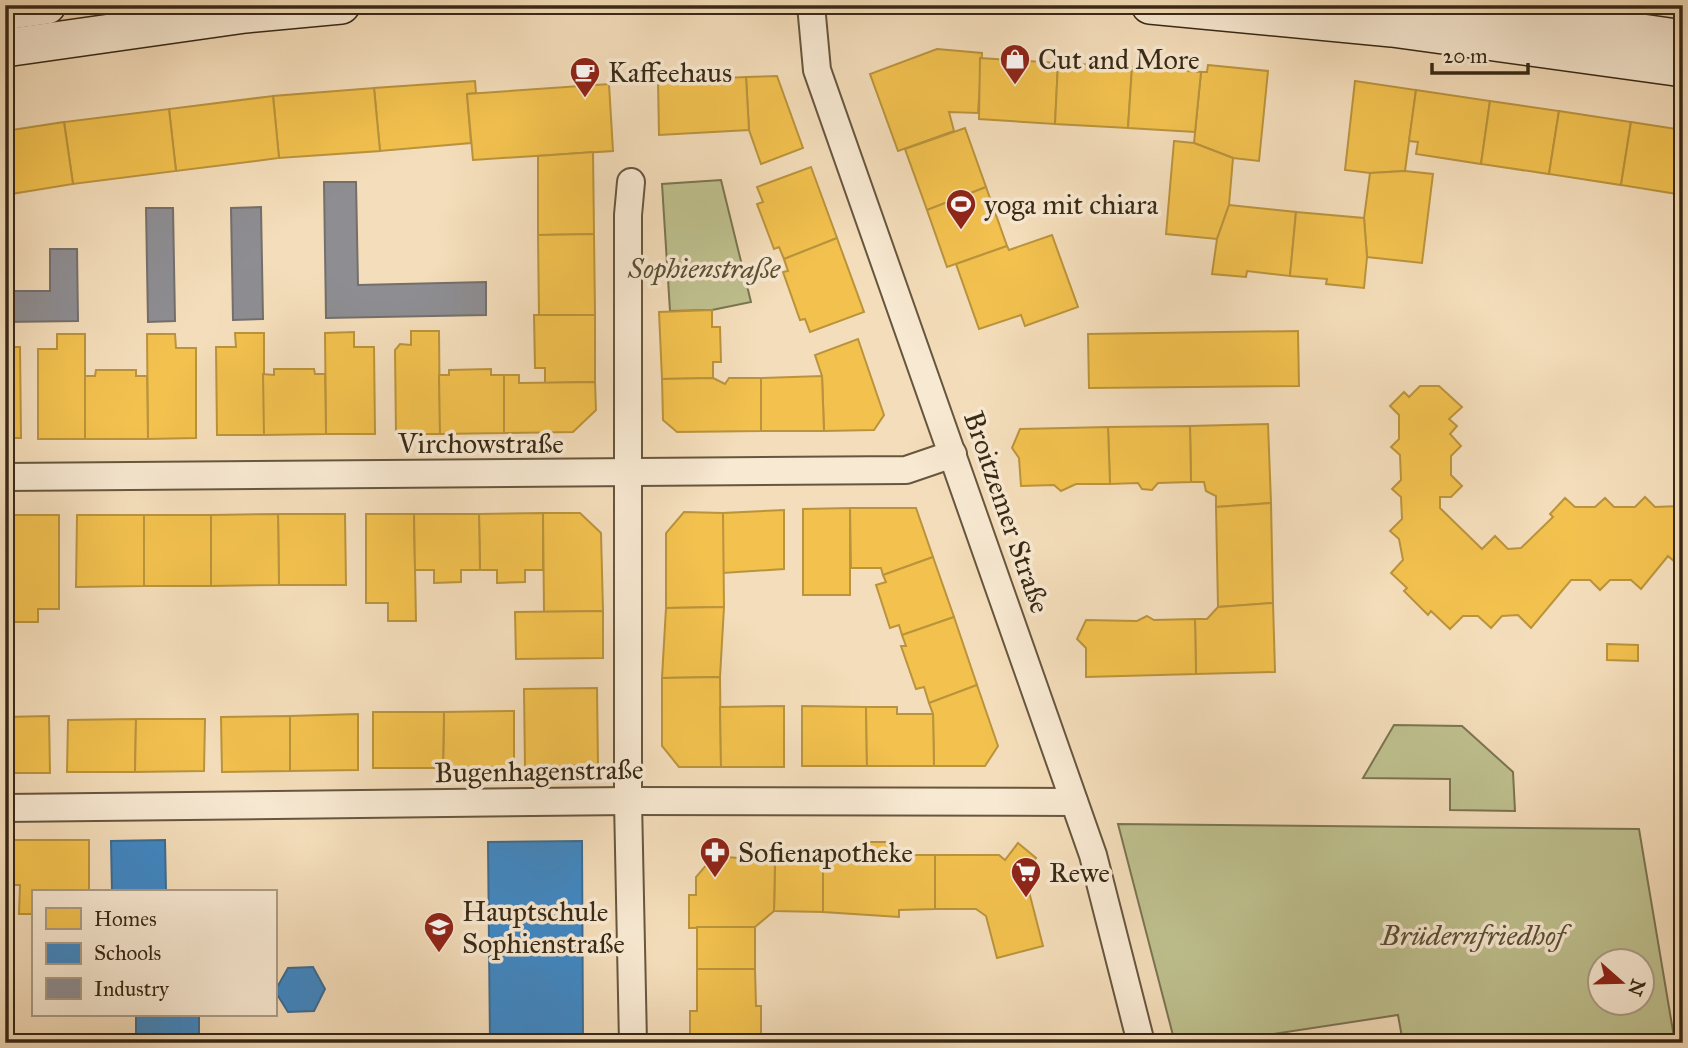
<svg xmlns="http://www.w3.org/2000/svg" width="1688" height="1048" font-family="'IM FELL Great Primer',serif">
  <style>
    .green { fill: #bec08e; stroke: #7b7452; stroke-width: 2; fill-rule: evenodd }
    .homes { fill: #f2c14e; stroke: #ba933d; stroke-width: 2 }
    .schools { fill: #3f88c5; stroke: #3d6c90; stroke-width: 2 }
    .industry { fill: #8d8d92; stroke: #746f6c; stroke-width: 2 }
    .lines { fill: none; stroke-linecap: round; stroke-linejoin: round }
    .minor-casing { stroke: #67563e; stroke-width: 30 }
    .secondary-casing { stroke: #382915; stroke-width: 40 }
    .minor { stroke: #f8e9d2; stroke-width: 26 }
    .secondary { stroke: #f8e9d2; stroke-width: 37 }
    .labels { text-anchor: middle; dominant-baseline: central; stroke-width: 7; stroke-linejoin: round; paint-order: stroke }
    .poi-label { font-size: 28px; fill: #382915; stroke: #f8e9d2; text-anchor: start }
    .park-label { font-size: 28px; font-style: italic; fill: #5a4f33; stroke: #f8e9d2 }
    .street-label { font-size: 28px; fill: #382915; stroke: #f8e9d2 }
  </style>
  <rect width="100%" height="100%" fill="#f4ddba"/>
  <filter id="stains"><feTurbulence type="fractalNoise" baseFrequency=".00286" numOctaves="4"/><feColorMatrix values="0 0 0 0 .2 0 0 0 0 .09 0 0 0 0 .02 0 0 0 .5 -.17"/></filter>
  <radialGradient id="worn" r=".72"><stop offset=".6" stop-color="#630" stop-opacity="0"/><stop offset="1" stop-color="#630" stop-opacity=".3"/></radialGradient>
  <g class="green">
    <path d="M721,180L751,302L712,310L670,311L662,184Z"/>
    <path d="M1394,725L1462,726L1513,772L1515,811L1450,810V779L1363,778Z"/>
    <path d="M1118,824L1639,829L1675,1043H1403L1398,1015L1215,1043H1175ZM1600,960H1642V1002H1600Z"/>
  </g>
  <g class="homes">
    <path d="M937,49L982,53L978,113L949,112L954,131L898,151L870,74Z"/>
    <path d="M980,58L1058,63L1055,124L979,119Z"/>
    <path d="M1058,63L1132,67L1128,128L1055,124Z"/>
    <path d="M1208,65L1268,71L1259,161L1233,158L1194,143L1201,72H1207Z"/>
    <path d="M1132,67L1201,72L1195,132L1128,128Z"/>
    <path d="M777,76L803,148L761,164L749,130L746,77Z"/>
    <path d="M746,77L749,130L659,135L658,81Z"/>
    <path d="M475,81L476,93L467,94L471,143L380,151L374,88Z"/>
    <path d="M1355,81L1416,90L1405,171L1370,173L1345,170Z"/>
    <path d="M609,84L613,151L473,160L467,94Z"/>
    <path d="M374,88L380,151L279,158L273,96Z"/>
    <path d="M1416,90L1490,101L1481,164L1416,154L1418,142L1409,141Z"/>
    <path d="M273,96L279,158L176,171L169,109Z"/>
    <path d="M1490,101L1559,111L1549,174L1481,164Z"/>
    <path d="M169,109L176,171L73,184L64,122Z"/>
    <path d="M1559,111L1631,122L1621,185L1549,174Z"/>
    <path d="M64,122L73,184L5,195V131Z"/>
    <path d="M1631,122L1683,130V195L1621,185Z"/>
    <path d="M965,128L986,187L927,210L905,149Z"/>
    <path d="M1174,141L1194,143L1233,158L1229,205L1217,239L1166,234Z"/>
    <path d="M593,152L594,234L538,235V156Z"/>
    <path d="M811,167L837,238L784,259L779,247L774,249L757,204L763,202L757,187Z"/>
    <path d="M1405,171L1433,174L1422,263L1367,257L1364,218L1370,173Z"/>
    <path d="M986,187L1007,246L947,267L927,210Z"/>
    <path d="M1229,205L1296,212L1290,276L1247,271L1246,277L1212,274L1217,239Z"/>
    <path d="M1296,212L1364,218L1367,257L1364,288L1326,284L1327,279L1290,276Z"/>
    <path d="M594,234L595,315H539L538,235Z"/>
    <path d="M1052,235L1078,307L1025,326L1021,315L979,329L956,264L1007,246L1009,250Z"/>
    <path d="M837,238L864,312L810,332L805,319L800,320L783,272L788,271L784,259Z"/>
    <path d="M712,310V327H720L721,362H713V378L662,379L659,312Z"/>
    <path d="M534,315H595V382L545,383V368H535Z"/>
    <path d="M411,331H439L440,434H396L395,350L400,344L411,345Z"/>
    <path d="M1298,331L1299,386L1089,388L1088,334Z"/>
    <path d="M354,332V347H374L375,434H326L325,333Z"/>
    <path d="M235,333H264V435H217L216,347H236Z"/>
    <path d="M57,334H85V439H38V349H57Z"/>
    <path d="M147,334H175L176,348H196V438L148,439Z"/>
    <path d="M858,339L884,415L874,430L824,431L822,376L815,355Z"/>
    <path d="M5,347H20L21,438H5Z"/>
    <path d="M274,369H314L315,374H325L326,434L264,435L263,374L274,375Z"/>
    <path d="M491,369V375H504V433L440,434L439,375H449V370Z"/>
    <path d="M96,370H136V376H147L148,439H85V376H95Z"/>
    <path d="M504,375H519V383L595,382L596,410L573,432L504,433Z"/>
    <path d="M822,376L824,431H761V378Z"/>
    <path d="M713,378L725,384L729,378H761V431L677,432L663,420L662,379Z"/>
    <path d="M1420,386H1439L1462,407L1449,419L1457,426L1450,434L1461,446L1451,456V475L1462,486L1451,497H1440V508L1482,549L1495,536L1508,549L1521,548L1553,517L1550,514L1565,498L1575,507H1595L1605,498L1614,507H1635L1645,497L1655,507L1680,506L1683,503V569L1668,556L1641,589L1631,580H1610L1600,590L1590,580H1571L1531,628L1518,615L1502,616L1491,628L1478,616H1463L1450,629L1431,611L1428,615L1404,591L1407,588L1391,573L1403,560L1399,539L1390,531L1402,519L1401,497L1392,489L1401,480L1400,455L1391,447L1399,439V415L1390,406L1404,392L1409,397Z"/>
    <path d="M1268,424L1271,503L1216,507V496L1206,491L1204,482H1191L1190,426Z"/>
    <path d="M1190,426L1191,482L1158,483L1152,490L1142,489L1138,483L1110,484L1108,427Z"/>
    <path d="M1108,427L1110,484H1076L1061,491L1054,485L1021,486L1019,458L1012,448L1020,429Z"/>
    <path d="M1271,503L1273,603L1218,607L1216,507Z"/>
    <path d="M850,508H916L933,557L883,575L881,568H851Z"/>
    <path d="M850,508V595H803V509Z"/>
    <path d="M784,510V569L723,573V513Z"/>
    <path d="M684,512L723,513L724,607L666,608V533Z"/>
    <path d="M543,513H580L601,533L603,611L544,612Z"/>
    <path d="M543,513V570H525V582L497,583V570H480L479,514Z"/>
    <path d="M278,514H345L346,585H279Z"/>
    <path d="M278,514L279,585L211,586V515Z"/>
    <path d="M366,514H414L416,621H388V603H366Z"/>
    <path d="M414,514H479L480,570H461V582L434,583V570H415Z"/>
    <path d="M5,515H12L11,580H5Z"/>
    <path d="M12,515H59V609H38V622H12Z"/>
    <path d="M77,515H144V586L76,587Z"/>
    <rect x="144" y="515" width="67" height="71"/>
    <path d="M933,557L954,617L902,635L899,625L890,628L876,585L886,582L883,575Z"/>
    <path d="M1273,603L1275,672L1196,674L1195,619H1207L1218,607Z"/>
    <path d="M724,607L720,677L662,678L666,608Z"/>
    <path d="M603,611V658L516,659L515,612Z"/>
    <path d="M1147,616L1154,620L1195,619L1196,674L1086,677V648L1077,639L1086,620L1137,621Z"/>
    <path d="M954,617L977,685L929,703L924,687L916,689L901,646H906L902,635Z"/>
    <path d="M1607,644L1638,645V661L1607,660Z"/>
    <path d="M720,677L721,767H679L662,746V678Z"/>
    <path d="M977,685L998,746L985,766H934L933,714L929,703Z"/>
    <path d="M597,688L598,765L525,767L524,689Z"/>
    <path d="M784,706V767H721L720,707Z"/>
    <path d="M802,706L866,707L867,766H802Z"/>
    <path d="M866,707H897V714H933L934,766H867Z"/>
    <path d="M514,711V767L443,768L444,712Z"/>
    <path d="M373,712H444L443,768H373Z"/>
    <path d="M358,714V770L290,771V716Z"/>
    <path d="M49,716L50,773H5V717Z"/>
    <path d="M290,716V771L222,772L221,717Z"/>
    <path d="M136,719L135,772H67L68,720Z"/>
    <path d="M136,719H205L204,771L135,772Z"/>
    <path d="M5,840H9L8,885H5Z"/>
    <path d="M9,840H89V892H33V914H19L20,885H8Z"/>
    <path d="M866,842H890L891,855H935V909L899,910V917L823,912V855H828V861H866Z"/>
    <path d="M1018,843L1036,858L1022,876L1026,880L1043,946L997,958L986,916L976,909H935V855H999L1005,860Z"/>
    <path d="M786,853L823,855V912L774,911L775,861L787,860Z"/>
    <path d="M714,856L775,861L774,911L755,927L689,928V895H696V877Z"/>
    <rect x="697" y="927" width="58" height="42"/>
    <path d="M697,969H755L756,1006H761V1043H690V1011H697Z"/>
    <path d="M1357,1038L1358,1042L1378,1039V1043H1316Z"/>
  </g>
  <g class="schools">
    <path d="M165,840L166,892H112L111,841Z"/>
    <path d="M582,841L583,1043H490L488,842Z"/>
    <path d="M313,967L325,989L314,1011L288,1012L275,991L288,968Z"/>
    <rect x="136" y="1015" width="63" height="28"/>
  </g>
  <g class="industry">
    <path d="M324,182H356L358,285L486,282V315L326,318Z"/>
    <path d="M261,207L263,319L233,320L231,208Z"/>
    <path d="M146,208H173L175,321L148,322Z"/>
    <path d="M50,249H77L78,321L5,322V291H50Z"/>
  </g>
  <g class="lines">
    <g class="minor-casing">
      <g id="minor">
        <path d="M811,5L817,70L1093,855L1141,1043"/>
        <path d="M631,182L628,215V801L633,1043"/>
        <path d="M5,477L906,470L953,454"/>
        <path d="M5,808L628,801L1074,802"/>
      </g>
    </g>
    <g class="secondary-casing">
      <g id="secondary">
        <path d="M1150,5L1392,28L1683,68"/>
        <path d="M1449,5L1683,39"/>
        <path d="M5,11L47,5"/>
        <path d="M5,48L245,14L341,5"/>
      </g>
    </g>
    <use href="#minor" class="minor"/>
    <use href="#secondary" class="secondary"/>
  </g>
  <defs>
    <g id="shop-pin" transform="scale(1.575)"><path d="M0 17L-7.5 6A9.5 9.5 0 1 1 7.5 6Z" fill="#8f2418" stroke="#f8e9d2"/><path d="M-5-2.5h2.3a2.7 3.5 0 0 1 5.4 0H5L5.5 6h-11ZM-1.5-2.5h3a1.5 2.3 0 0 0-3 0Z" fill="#fff"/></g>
    <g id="cafe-pin" transform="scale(1.575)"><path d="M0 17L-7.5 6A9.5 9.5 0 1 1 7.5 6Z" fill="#8f2418" stroke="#f8e9d2"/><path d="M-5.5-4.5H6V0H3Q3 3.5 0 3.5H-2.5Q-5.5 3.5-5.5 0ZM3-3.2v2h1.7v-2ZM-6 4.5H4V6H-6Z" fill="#fff"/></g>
    <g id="stadium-pin" transform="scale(1.575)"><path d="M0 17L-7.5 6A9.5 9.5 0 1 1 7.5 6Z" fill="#8f2418" stroke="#f8e9d2"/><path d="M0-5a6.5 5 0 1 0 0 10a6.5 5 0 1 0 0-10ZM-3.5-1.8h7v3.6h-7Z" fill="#fff"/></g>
    <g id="pharmacy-pin" transform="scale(1.575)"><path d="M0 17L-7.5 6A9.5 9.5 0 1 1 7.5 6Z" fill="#8f2418" stroke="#f8e9d2"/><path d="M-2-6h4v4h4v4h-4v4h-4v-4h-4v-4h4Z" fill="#fff"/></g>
    <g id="supermarket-pin" transform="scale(1.575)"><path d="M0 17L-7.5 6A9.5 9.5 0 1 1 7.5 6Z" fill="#8f2418" stroke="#f8e9d2"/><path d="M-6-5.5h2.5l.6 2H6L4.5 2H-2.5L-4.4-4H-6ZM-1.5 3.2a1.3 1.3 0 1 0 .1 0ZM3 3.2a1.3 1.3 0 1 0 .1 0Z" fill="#fff"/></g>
    <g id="school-pin" transform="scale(1.575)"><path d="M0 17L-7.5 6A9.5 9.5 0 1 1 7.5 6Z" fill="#8f2418" stroke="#f8e9d2"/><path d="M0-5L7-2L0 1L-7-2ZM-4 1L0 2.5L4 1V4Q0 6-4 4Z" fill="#fff"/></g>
  </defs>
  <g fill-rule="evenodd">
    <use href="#shop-pin" x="1015" y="59"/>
    <use href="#cafe-pin" x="585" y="72"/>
    <use href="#stadium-pin" x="961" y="204"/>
    <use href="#pharmacy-pin" x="715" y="852"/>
    <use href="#supermarket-pin" x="1026" y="872"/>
    <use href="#school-pin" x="439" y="927"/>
  </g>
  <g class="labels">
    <g class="poi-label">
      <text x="1038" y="59">Cut and More</text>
      <text x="608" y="72">Kaffeehaus</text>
      <text x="984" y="204">yoga mit chiara</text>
      <text x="738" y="852">Sofienapotheke</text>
      <text x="1049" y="872">Rewe</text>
      <text x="462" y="911">Hauptschule<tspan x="462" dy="32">Sophienstraße</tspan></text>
    </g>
    <g class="park-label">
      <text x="704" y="268">Sophienstraße</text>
      <text x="1473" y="935">Brüdernfriedhof</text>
    </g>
    <g class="street-label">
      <text x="481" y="443">Virchowstraße</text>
      <text transform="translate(1007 512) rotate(71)">Broitzemer Straße</text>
      <text transform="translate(539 771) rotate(-1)">Bugenhagenstraße</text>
    </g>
  </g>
  <rect width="1688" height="1048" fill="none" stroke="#f4ddba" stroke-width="28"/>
  <rect x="7" y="7" width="1674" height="1034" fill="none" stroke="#382915" stroke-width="3.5"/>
  <rect x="14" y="14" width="1660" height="1020" fill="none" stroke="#382915" stroke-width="2"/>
  <rect x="32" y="890" width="245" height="126" fill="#f8e9d2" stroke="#ab9c86" stroke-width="2"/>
  <rect x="46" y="908" width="35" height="21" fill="#f2c14e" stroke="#ab9c86" stroke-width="2"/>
  <text x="94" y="926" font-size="21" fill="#382915">Homes</text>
  <rect x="46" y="943" width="35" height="21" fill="#3f88c5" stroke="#ab9c86" stroke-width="2"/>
  <text x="94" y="960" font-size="21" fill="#382915">Schools</text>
  <rect x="46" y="978" width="35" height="21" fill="#8d8d92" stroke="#ab9c86" stroke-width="2"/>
  <text x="94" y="996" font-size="21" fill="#382915">Industry</text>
  <g transform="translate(1621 982) rotate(110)"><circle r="33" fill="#f8e9d2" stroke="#ab9c86" stroke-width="2"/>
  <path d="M0-5L12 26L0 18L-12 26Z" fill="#8f2418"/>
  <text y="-10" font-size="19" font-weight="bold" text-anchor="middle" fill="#382915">N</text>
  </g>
  <path d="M1432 63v10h96v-10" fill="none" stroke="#382915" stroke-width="3.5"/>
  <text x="1443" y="63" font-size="21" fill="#382915" stroke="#f8e9d2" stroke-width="5" paint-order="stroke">20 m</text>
  <rect width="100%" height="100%" filter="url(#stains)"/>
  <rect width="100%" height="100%" fill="url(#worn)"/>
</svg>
